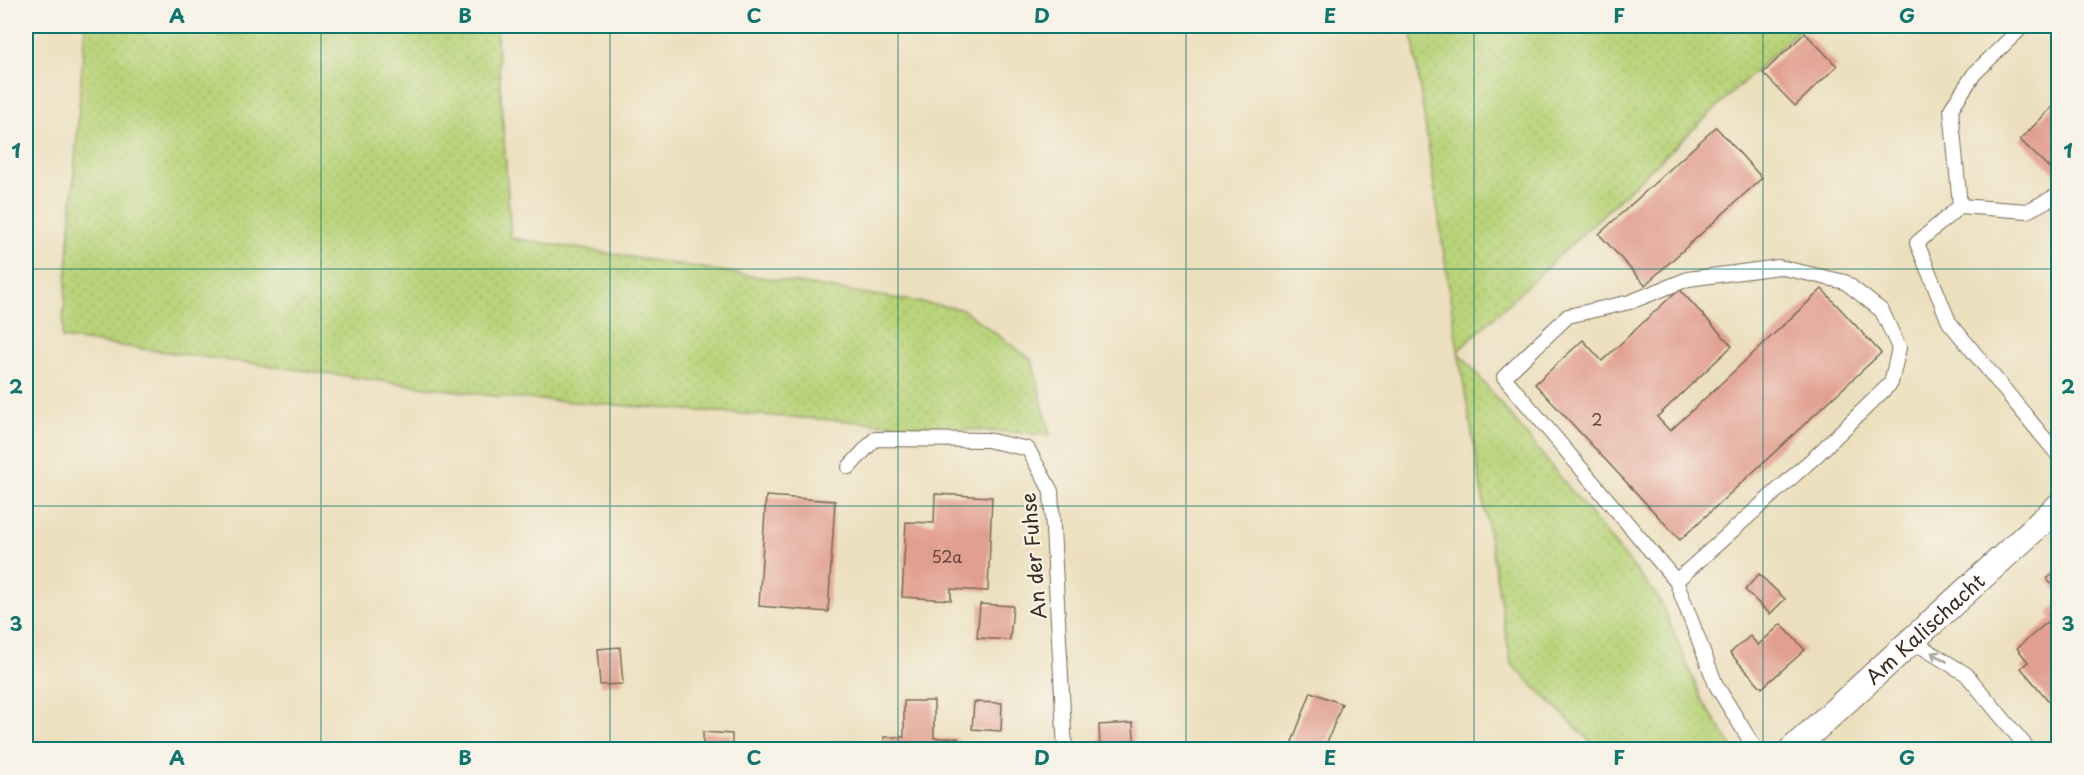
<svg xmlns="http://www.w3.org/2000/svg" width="2084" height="775" font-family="'Playpen Sans',sans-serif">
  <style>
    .grass { fill: url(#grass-dots); stroke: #7a7e4b; stroke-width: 1.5 }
    .building { fill: #e19f90 }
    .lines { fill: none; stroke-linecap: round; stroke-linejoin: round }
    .service-casing { stroke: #796956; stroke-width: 16 }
    .minor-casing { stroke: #796956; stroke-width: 28 }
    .service { stroke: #fff; stroke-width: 14 }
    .minor { stroke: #fff; stroke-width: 26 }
    .oneway { stroke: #a79f9a }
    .grid { fill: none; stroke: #0f766e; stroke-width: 1.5; stroke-opacity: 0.55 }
    .labels { text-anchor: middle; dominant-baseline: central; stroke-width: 4.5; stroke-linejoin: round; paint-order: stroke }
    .number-label { font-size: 16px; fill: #64473a }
    .street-label { font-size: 20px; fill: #3b2a1e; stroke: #f7f3e8 }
    .neatline { fill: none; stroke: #0f766e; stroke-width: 2 }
    .grid-label { font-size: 20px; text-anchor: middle; font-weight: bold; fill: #0f766e }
  </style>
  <defs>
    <pattern id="grass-dots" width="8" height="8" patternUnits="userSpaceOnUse" patternTransform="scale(1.5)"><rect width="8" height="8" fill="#b8d378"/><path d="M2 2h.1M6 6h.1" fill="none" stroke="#9fb567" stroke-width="1.8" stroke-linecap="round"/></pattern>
  </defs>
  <rect width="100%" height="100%" fill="#f7f3e8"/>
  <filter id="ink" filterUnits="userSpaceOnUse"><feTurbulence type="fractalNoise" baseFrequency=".0167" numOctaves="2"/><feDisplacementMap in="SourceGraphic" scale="12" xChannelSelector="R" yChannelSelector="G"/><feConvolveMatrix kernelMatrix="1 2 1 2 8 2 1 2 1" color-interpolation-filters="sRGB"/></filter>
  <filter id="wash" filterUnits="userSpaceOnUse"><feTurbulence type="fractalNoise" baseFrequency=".008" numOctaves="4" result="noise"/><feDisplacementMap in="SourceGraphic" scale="24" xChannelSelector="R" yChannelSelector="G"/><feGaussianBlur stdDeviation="1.35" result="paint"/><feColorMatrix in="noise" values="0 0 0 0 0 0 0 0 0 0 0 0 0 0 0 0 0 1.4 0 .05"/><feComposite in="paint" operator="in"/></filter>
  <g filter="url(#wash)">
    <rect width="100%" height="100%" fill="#ecdfbd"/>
    <g class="grass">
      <path d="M85,26H496L511,238L962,309L1032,360L1050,435L501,397L62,338Z"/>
      <path d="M1411,26H1803L1458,351L1660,600L1702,700L1734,749H1598L1511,664L1458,351Z"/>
    </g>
    <g id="blocks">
      <g class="building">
        <path d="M1805,33L1837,66L1795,106L1763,73Z"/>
        <path d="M2058,101V173L2057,175L2020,140Z"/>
        <path d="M1716,127L1762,178L1645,285L1599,234Z"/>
        <path d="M1679,289L1732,346L1657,417L1670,431L1822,289L1881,353L1680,540L1535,384L1583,340L1602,361Z"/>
        <path d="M935,494L992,497L988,591L951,589V600L902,597L906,522L934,523Z"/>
        <path d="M766,496L835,501L828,612L759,606Z"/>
        <path d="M2058,569V592L2047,579Z"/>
        <path d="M1759,574L1785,599L1770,614L1745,590Z"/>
        <path d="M980,604L1013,606L1010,640L977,638Z"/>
        <path d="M2058,604V712L2021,668L2028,662L2017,648L2052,618L2048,613Z"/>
        <path d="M1781,624L1805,650L1762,688L1730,653L1750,636L1758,645Z"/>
        <path d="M620,647L623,684L600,685L597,649Z"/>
        <path d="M1311,692L1342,704L1324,750H1289Z"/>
        <path d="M904,701H934V738H958V750H884V737H904Z"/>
        <path d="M974,702L1002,703L1001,731L972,729Z"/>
        <path d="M1133,723L1135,750H1100L1099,725Z"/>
        <path d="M703,732L732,734V750H703Z"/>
        <path d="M832,743L856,745V750H831Z"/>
        <path d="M644,745L694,746V750H644Z"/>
        <rect x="579" y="746" width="39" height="4"/>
      </g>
    </g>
  </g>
  <g filter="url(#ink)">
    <use href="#blocks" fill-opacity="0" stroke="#796956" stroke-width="1.5"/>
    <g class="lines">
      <g class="service-casing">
        <g id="service">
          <path d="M2058,195L2027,211L1960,206L1917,243L1949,322L2058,455"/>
          <path d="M1960,206L1951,109L1974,74L2023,26"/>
          <path d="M849,467L875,439L987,440L1028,449L1051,491L1065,750"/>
          <path d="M1676,581L1818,454L1891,383L1899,348L1882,311L1845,282L1779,267L1688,279L1630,302L1568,316L1504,377L1676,581L1716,685L1756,750"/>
          <path d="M1912,641L1966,674L2029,750"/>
        </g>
      </g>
      <g class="minor-casing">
        <g id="minor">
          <path id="s1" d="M1792,750L2058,507"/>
        </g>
      </g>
      <use href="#service" class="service"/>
      <use href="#minor" class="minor"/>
    </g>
    <defs><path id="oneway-shaft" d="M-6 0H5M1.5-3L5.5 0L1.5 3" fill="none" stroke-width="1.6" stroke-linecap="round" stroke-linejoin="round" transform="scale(1.5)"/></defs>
    <use class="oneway" href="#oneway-shaft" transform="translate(1939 657) rotate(-149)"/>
  </g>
  <path class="grid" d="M321,26V750M610,26V750M898,26V750M1186,26V750M1474,26V750M1763,26V750M26,269H2058M26,506H2058"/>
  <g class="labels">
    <g class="number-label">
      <text x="1597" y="419">2</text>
      <text x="947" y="556">52a</text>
    </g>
    <g class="street-label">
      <text transform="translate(1033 556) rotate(-95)">An der Fuhse</text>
      <text stroke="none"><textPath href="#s1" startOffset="180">Am Kalischacht</textPath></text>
    </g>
  </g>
  <rect width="2084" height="775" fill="none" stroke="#f7f3e8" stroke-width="66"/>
  <rect x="33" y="33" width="2018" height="709" class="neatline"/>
  <g class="grid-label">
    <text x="177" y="23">A</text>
    <text x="465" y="23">B</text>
    <text x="754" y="23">C</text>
    <text x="1042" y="23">D</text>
    <text x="1330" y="23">E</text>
    <text x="1619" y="23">F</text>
    <text x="1907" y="23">G</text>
    <text x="16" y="158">1</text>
    <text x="2068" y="158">1</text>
    <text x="16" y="394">2</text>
    <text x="2068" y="394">2</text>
    <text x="16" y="631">3</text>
    <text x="2068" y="631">3</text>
    <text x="177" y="765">A</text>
    <text x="465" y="765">B</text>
    <text x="754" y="765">C</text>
    <text x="1042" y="765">D</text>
    <text x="1330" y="765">E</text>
    <text x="1619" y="765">F</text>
    <text x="1907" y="765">G</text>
  </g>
</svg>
